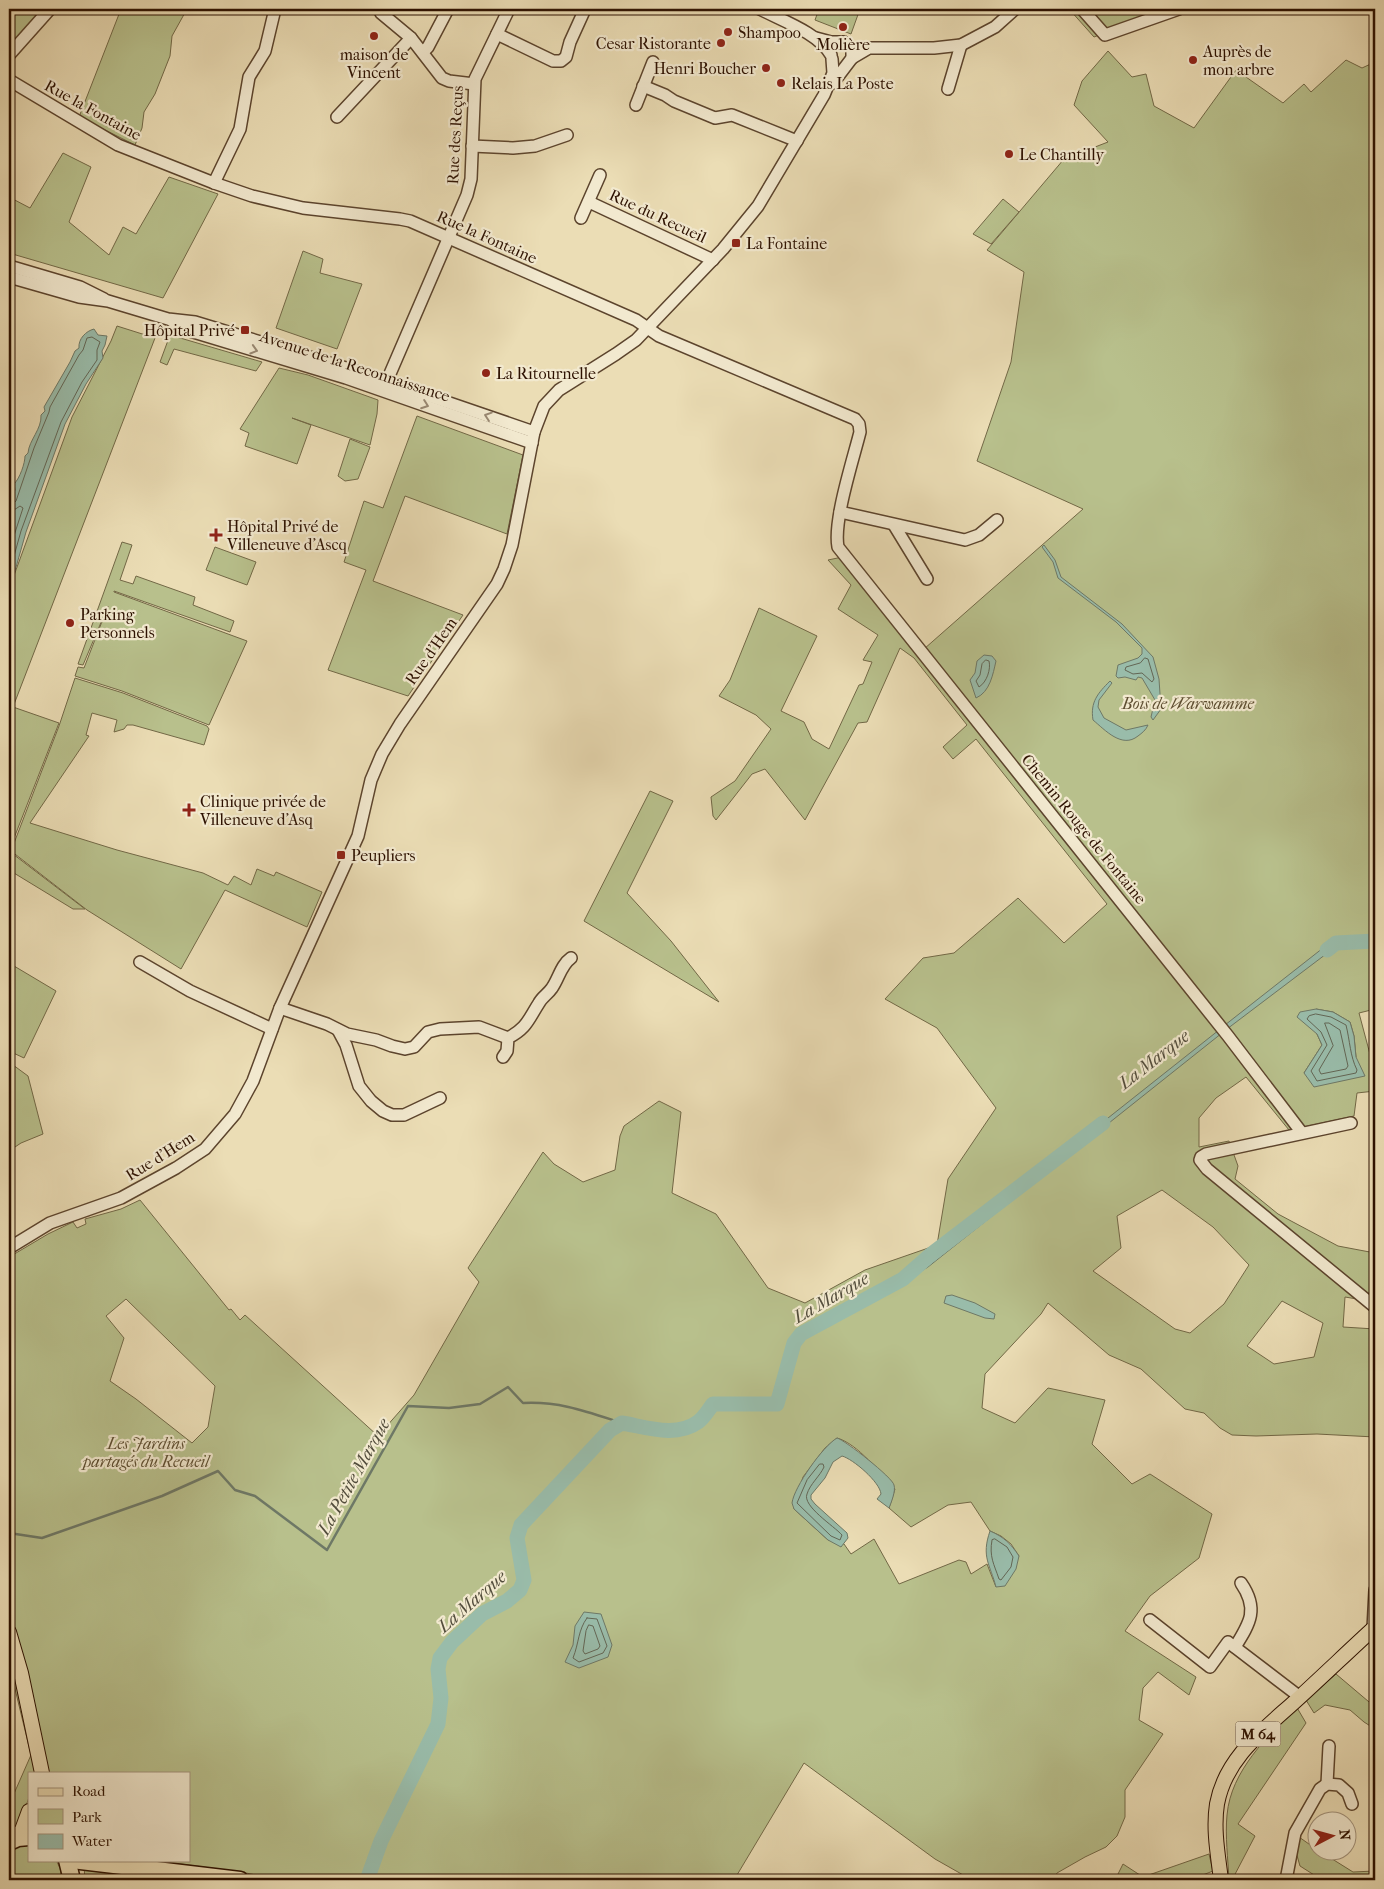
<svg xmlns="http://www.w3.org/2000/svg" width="1384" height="1889" font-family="'IM FELL French Canon',serif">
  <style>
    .green { fill: #b8c08c; stroke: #726846; fill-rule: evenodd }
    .water { fill: #99bcaa; stroke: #6e7866 }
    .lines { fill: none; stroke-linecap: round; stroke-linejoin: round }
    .shore { stroke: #636655; stroke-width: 1 }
    .stream { stroke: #6e7866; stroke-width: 2.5 }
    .river { stroke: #99bcaa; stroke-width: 15 }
    .minor-casing { stroke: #5c442d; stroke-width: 14 }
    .major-casing { stroke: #2d1100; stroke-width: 16 }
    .highway-casing { stroke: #2d1100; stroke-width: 19 }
    .minor { stroke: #f2e9cf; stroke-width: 11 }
    .major { stroke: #ebddb5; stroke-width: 14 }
    .highway { stroke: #ebddb5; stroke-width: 16 }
    .oneway { stroke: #998872 }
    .poi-dot { fill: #8f2418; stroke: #f2e9cf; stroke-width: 2 }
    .labels { text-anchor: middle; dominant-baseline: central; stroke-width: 4.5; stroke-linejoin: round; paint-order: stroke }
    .shield { fill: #f2e9cf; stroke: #68523e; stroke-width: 1 }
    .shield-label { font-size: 15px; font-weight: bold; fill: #2d1100 }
    .poi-label { font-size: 16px; fill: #2d1100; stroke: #f2e9cf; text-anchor: start }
    .street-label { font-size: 16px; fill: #2d1100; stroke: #f2e9cf }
    .park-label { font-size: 16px; font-style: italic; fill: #5e4e31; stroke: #f2e9cf }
    .water-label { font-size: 18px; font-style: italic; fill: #534d3c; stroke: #f2e9cf }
  </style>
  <rect width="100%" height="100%" fill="#ebddb5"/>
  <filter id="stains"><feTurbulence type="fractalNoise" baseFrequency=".004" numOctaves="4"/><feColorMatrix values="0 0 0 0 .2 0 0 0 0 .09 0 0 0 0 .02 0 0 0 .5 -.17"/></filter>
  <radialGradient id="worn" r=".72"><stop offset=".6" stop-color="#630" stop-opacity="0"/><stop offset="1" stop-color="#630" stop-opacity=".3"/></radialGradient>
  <g class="green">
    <path d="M9,9H53L9,56Z"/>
    <path d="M121,9H187L172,36L170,56L155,94L144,112L142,128L135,145L79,117Z"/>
    <path d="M819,9H860L851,34L815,20Z"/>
    <path d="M1069,9H1166L1094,37Z"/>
    <path d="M1108,51L1132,77L1146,74L1154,106L1194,128L1236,70L1283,103L1304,84L1311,92L1346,60L1362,68L1375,62V1009L1359,1013L1375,1073V1091L1357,1093L1354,1116L1289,1130L1246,1077L1216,1098L1199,1118V1147L1229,1141L1238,1166L1235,1179L1278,1214L1338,1246L1375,1253V1302L1345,1297L1343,1327L1375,1329V1437L1317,1434L1256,1436L1232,1435L1220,1428L1204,1413L1185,1409L1141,1369L1109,1355L1048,1303L1041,1314L985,1374L982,1408L1015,1423L1048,1388L1105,1400L1092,1444L1132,1484L1150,1474L1212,1514L1199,1558L1150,1596L1125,1631L1196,1677L1189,1695L1158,1672L1143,1688L1139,1720L1163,1734L1125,1790V1817L1117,1836L1106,1847L1085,1857L1057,1873L1053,1880H972L935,1859L804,1763L734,1880H281L241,1872L151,1860H189V1773H29V1797L19,1828L9,1835V1805L31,1755L9,1664V1259L11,1256L48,1234L73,1222L77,1228L86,1224L85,1219L121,1209L140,1200L229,1310L231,1309L240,1320L245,1315L378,1436L414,1395L479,1282L468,1268L543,1152L554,1164L583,1182L615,1170L620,1136L624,1126L659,1101L681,1112L672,1193L716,1214L768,1288L805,1303L865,1270L937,1245L948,1179L996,1108L937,1028L885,999L923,958L954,953L1018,898L1064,943L1107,904L976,739L953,759L943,747L967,725L914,658L900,648L867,722L858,723L805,820L765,769L752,774L716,820L713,816L711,797L735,781L771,729L756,715L719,696L730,680L759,608L817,636L781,711L804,722L812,739L829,749L859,685L863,684L872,662L863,660L878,635L838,609L851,585L828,560L852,555L924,649L1083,509L977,461L1011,362L1024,272L987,250L1064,159L1108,142L1074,105L1082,81ZM1316,1009L1333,1012L1350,1022L1354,1036L1356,1057L1304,1073L1322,1045L1317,1034ZM1162,1190L1213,1227L1249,1265L1224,1304L1190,1333L1175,1329L1093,1271L1121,1248L1117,1216ZM126,1299L215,1386L208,1427L192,1443L136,1399L110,1381L124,1338L106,1316ZM1282,1301L1323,1323L1314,1357L1274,1364L1247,1346ZM837,1438C858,1444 880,1473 895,1489L889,1508L911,1527L948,1505L971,1502L990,1531L1001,1536L1011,1544L1019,1556L996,1587L987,1564L971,1574L966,1562L959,1560L899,1584L874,1539L851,1554L844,1544L828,1540L794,1509L803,1477L825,1448Z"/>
    <path d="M63,153L91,167L69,222L109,255L123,227L136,234L169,177L218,194L163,298L9,253V197L30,208Z"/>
    <path d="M1003,199L1019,212L991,244L973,234Z"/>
    <path d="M303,251L323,259L320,273L362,284L337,349L276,328Z"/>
    <path d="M117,326L155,338L13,707L59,723L9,851L85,909H73L9,870V589L72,417L111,341Z"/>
    <path d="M170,335L262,362L256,371L174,349L167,365L160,362Z"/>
    <path d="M279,368L308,375L378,400L377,414L370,445L292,418L311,425L297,464L245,446L249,433L240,429Z"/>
    <path d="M417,416L523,455L507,534L405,496L373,581L463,615L408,696L328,670L366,570L344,562L364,501L383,508Z"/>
    <path d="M350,439L370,447L358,479L345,481L338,476Z"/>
    <path d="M122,542L132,545L120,580L133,584L136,576L195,597L193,605L234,621L230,632L114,591V592L247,641L209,725L122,691L75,676L78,667L84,668L108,606L83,665L78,664Z"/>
    <path d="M215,547L256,562L247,585L206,570Z"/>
    <path d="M75,678L123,693L207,726L209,729L204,745L133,725H127L124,729L114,732L117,720L92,713L86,735L89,736L30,823L117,850L203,873L228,885L234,876L251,885L257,869L274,876L276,872L322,892L307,927L225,890L181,969L87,910L11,851L59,726Z"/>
    <path d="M650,791L673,801L627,893L671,941L719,1002L584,921Z"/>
    <path d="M9,963L56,991L24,1058L9,1051Z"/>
    <path d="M9,1062L28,1076L43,1134L21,1143L9,1151Z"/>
    <path d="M1336,1674L1375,1707V1729L1364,1722L1350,1710L1325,1705L1314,1713L1306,1700Z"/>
    <path d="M1296,1706L1306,1723L1238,1824L1255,1836L1232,1880H1229C1228,1859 1225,1836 1227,1815C1231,1770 1268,1737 1296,1706Z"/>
    <path d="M1299,1837L1316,1849V1852H1321L1353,1872L1375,1871V1880H1322L1300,1866L1296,1852Z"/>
    <path d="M29,1845V1860H56L60,1868L62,1880H9V1851L20,1846Z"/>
    <path d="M1209,1854L1213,1871L1190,1880H1115L1123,1864L1143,1877Z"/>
    <path d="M84,1866L191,1880H85Z"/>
  </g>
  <g class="water">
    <path d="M94,329L98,335L107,336L105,345L102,351L103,358L86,384L65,424L26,532L9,592V503L15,490L14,484C20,478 25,463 25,456L28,453C29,440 42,429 41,415L45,411L44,407L70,362L75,351L79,348C78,339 86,331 94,329Z"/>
    <path d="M1044,545L1055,560L1061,577L1122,624L1153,657L1159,679L1161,709L1153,720L1151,717L1155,700L1142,678L1138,677L1136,680L1125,677L1118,678L1116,676L1118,665L1138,658L1142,654V648L1116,622L1058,578L1053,562L1042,547Z"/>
    <path d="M984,655L992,656L996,661C993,674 990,692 976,698L970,680L975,673L977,661Z"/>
    <path d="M1110,681L1112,683L1099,700L1098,707L1104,718L1126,730L1148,725C1146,730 1142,733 1138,736C1122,749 1105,730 1093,720C1090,702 1098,693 1110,681Z"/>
    <path d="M1350,938L1375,939V944L1353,940L1338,945L1227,1029L1225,1025L1323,948L1341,940Z"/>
    <path d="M1316,1009L1333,1012L1350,1022L1354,1036L1356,1057L1365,1076L1314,1087L1304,1073L1322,1045L1317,1034L1297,1017L1300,1012Z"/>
    <path d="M1219,1030L1222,1033L967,1236L928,1267L902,1283L898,1279L934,1256Z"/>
    <path d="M952,1295L975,1303L995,1314L994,1319L985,1318L944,1303L946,1296Z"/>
    <path d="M837,1438C845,1440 893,1478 894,1485C896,1491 891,1503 889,1508L877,1499L881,1494C880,1482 853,1459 842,1456L833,1462L825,1478L811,1495V1499L815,1504L847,1533L848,1538L841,1547L828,1540L794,1509L792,1503C794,1487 823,1446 837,1438Z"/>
    <path d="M990,1531C1004,1537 1011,1544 1019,1556L1016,1569L1005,1586L996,1587C990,1564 981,1557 990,1531Z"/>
    <path d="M584,1612L601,1614L612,1645L608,1657L579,1668L565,1662L573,1645L575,1626Z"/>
  </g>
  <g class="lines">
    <g class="shore">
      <path d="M9,504H13L16,501L34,448L49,412L50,407L79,355L83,350L87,338L92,337L100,342L97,350V360L82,382L61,422L21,531L9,574"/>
      <path d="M9,511L14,510L20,506L23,508L9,551"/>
      <path d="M1145,658L1148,659L1154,679L1152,682L1142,673L1133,674L1125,670L1126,667L1140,663Z"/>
      <path d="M986,660L989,661C991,669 987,682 979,687L976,681L980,675L982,664Z"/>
      <path d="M1316,1014L1331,1017L1346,1025C1350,1041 1350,1056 1357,1070L1356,1073L1317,1081L1311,1071L1327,1045L1321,1032L1307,1019L1309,1016Z"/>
      <path d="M1325,1023H1329L1340,1030L1348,1066L1346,1069L1321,1074L1319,1070L1333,1046Z"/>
      <path d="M820,1464H823L824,1467C820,1476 810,1484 807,1494C802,1506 834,1526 842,1535L840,1540L831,1536L797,1503L807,1480Z"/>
      <path d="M995,1539L1007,1547L1013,1557L1011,1567L1001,1580L999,1579C994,1564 989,1557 992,1540Z"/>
      <path d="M587,1618L597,1619L607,1646L603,1653L579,1662L573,1658C579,1643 578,1630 587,1618Z"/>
      <path d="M589,1625L593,1626L600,1646L598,1649L585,1654L583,1651L586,1631Z"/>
    </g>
    <path class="stream" d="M9,1533L42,1538L162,1496L218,1471L235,1490L255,1496L327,1550L408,1406L449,1408L480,1404L508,1387L523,1403C560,1401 588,1412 622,1423"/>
    <g class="river">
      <path d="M1327,950L1336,943L1375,941"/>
      <path d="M367,1880L381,1841L438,1724L441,1698L438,1669L440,1658L452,1642L482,1614L507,1601L520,1590L524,1580L517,1538L521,1525L610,1430L622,1423C646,1427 676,1438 698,1422C704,1418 709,1409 713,1404H777L794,1343L801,1334L903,1279L929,1256L1103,1123"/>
    </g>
    <g class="minor-casing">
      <g id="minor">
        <path d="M379,9L381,13L411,38L442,78L449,81L474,84"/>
        <path d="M760,9C783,21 818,33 831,55"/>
        <path d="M1082,9L1105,35L1179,9"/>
        <path d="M497,34L553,61H561L566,57L570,42L585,9"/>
        <path d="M816,38L831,42H844L852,49V58L833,83"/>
        <path d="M423,52L428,47L448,9"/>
        <path d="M9,55L50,9"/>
        <path d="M852,58L869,48H934L961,45L995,27L1015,9"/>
        <path d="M9,80L118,145L214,183L252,196L303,208L400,219L410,221L636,320L659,336L855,419L859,424L860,432C853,460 833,521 838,547L1228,1036L1302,1133"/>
        <path d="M643,86L665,95L674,101L715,118L732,115L797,141"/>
        <path d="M948,89L961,45"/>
        <path d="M636,105L653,62"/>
        <path d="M337,117L411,38"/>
        <path d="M472,146L513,148L535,146L567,135"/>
        <path d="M214,183L240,129L249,77L265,51L275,9"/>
        <path d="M589,202L713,260"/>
        <path d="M581,218L600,175"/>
        <path d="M9,266L80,287L104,299"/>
        <path d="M9,277L79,297L108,301L168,319L195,322L359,372L534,432"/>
        <path d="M172,321L190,331L346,378L532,443"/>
        <path d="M383,390L467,195L471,179L475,79L509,9"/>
        <path d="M840,512L965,540L979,535L997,520"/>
        <path d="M894,525L927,579"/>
        <path d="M140,962L190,991L272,1029"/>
        <path d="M280,1008L327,1024L347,1034L376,1040L392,1046L405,1049L414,1047L428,1032L440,1029L479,1027L508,1038"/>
        <path d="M338,1030L346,1045L359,1086L371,1101L383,1111L392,1115H404L440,1098"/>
        <path d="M503,1057L507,1051L508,1038C527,1028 528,1020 539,1003C542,997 548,994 552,988C559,978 561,965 571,958"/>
        <path d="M1351,1123L1206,1154L1201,1157L1200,1160L1207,1169L1375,1307"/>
        <path d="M9,1248L50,1223L121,1198L176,1168L205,1149L235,1114L253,1081L280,1008L358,836L371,780L382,754L400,724L497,584L504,569L512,545L534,432L544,406L559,390L616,354L636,340L723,249L758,206L824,95L833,73L832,59"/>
        <path d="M1150,1620L1210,1667L1228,1642L1300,1697"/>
        <path d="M1373,1629L1375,1590"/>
        <path d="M1235,1647C1250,1623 1259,1609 1241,1583"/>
        <path d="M1327,1784L1329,1746"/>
        <path d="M1286,1880L1295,1833L1320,1789L1327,1784L1339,1785L1348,1793L1352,1804"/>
      </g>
    </g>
    <g class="major-casing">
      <g id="major">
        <path d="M9,1632L21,1673L42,1773"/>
        <path d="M13,1840L22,1830L29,1811"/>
        <path d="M1221,1880C1218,1855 1213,1829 1217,1804C1226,1755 1268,1727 1302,1695C1327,1672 1351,1649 1375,1627"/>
      </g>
    </g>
    <g class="highway-casing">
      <g id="highway">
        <path d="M9,1842L18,1838L29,1837"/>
        <path d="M67,1860L72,1880"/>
        <path d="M72,1860L240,1880"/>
      </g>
    </g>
    <use href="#minor" class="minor"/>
    <use href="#major" class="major"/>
    <use href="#highway" class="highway"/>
  </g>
  <defs><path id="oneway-chevron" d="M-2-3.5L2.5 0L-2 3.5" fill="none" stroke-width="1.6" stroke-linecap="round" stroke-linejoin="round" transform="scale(1.25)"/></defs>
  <g class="oneway">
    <use href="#oneway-chevron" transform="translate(254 350) rotate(17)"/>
    <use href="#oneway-chevron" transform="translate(425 405) rotate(20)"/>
    <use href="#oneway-chevron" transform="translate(488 416) rotate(-161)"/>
  </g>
  <g class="poi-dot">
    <circle cx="843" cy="27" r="5"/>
    <circle cx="728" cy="32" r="5"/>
    <circle cx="374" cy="36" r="5"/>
    <circle cx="721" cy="43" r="5"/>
    <circle cx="1193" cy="60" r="5"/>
    <circle cx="766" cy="68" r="5"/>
    <circle cx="781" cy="83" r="5"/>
    <circle cx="1009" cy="154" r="5"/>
    <rect x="731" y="238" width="10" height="10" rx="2.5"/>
    <rect x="240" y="325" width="10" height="10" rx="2.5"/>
    <circle cx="486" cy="373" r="5"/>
    <path d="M213.5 527.5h5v5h5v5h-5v5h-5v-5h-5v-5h5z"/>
    <circle cx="70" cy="623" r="5"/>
    <path d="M186.5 802.5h5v5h5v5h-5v5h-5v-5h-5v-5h5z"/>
    <rect x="336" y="850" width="10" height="10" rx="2.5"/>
  </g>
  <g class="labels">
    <rect class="shield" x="1235.5" y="1721.5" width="45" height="25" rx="4"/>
    <g class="shield-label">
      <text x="1258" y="1734">M 64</text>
    </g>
    <g class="poi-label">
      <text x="738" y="32">Shampoo</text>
      <text x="711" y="43" text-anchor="end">Cesar Ristorante</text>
      <text x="843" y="44" text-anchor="middle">Molière</text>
      <text x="1203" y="51">Auprès de<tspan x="1203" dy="18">mon arbre</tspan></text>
      <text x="374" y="54" text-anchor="middle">maison de<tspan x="374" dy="18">Vincent</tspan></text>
      <text x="756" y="68" text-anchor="end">Henri Boucher</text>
      <text x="791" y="83">Relais La Poste</text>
      <text x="1019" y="154">Le Chantilly</text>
      <text x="746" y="243">La Fontaine</text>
      <text x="235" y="330" text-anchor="end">Hôpital Privé</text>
      <text x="496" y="373">La Ritournelle</text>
      <text x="227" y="526">Hôpital Privé de<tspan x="227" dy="18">Villeneuve d'Ascq</tspan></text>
      <text x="80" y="614">Parking<tspan x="80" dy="18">Personnels</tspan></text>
      <text x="200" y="801">Clinique privée de<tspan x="200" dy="18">Villeneuve d'Asq</tspan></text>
      <text x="351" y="855">Peupliers</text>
    </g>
    <g class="street-label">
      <text transform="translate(93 110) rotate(29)">Rue la Fontaine</text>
      <text transform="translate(455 135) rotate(-87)">Rue des Reçus</text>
      <text transform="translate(658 216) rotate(25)">Rue du Recueil</text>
      <text transform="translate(487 237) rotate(24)">Rue la Fontaine</text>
      <text transform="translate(355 366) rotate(18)">Avenue de la Reconnaissance</text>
      <text transform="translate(431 651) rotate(-55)">Rue d'Hem</text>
      <text transform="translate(1084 829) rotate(51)">Chemin Rouge de Fontaine</text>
      <text transform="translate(160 1156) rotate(-32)">Rue d'Hem</text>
    </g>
    <g class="park-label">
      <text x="1188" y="703">Bois de Warwamme</text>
      <text x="146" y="1443">Les Jardins<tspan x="146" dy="18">partagés du Recueil</tspan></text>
    </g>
    <g class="water-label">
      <text transform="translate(1154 1060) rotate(-38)">La Marque</text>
      <text transform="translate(831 1298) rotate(-30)">La Marque</text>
      <text transform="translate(354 1477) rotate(-61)">La Petite Marque</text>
      <text transform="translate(472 1602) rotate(-41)">La Marque</text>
    </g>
  </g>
  <rect width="1384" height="1889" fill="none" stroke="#ebddb5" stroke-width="30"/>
  <rect x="10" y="10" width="1364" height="1869" fill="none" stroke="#2d1100" stroke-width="2.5"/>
  <rect x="15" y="15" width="1354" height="1859" fill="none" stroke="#2d1100"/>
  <rect x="28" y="1772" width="162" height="90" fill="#f2e9cf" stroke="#a3937c"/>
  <rect x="38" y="1788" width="25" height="8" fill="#ebddb5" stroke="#a3937c"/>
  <text x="72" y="1796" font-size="15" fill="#2d1100">Road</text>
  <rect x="38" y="1809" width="25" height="15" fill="#b8c08c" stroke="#a3937c"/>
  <text x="72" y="1822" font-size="15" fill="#2d1100">Park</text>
  <rect x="38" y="1834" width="25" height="15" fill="#99bcaa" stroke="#a3937c"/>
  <text x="72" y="1846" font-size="15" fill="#2d1100">Water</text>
  <g transform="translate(1332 1836) rotate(84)"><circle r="24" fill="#f2e9cf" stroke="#a3937c"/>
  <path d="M0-4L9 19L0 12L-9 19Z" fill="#8f2418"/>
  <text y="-8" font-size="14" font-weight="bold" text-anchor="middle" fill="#2d1100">N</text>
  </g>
  <rect width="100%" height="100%" filter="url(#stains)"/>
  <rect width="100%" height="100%" fill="url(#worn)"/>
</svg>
